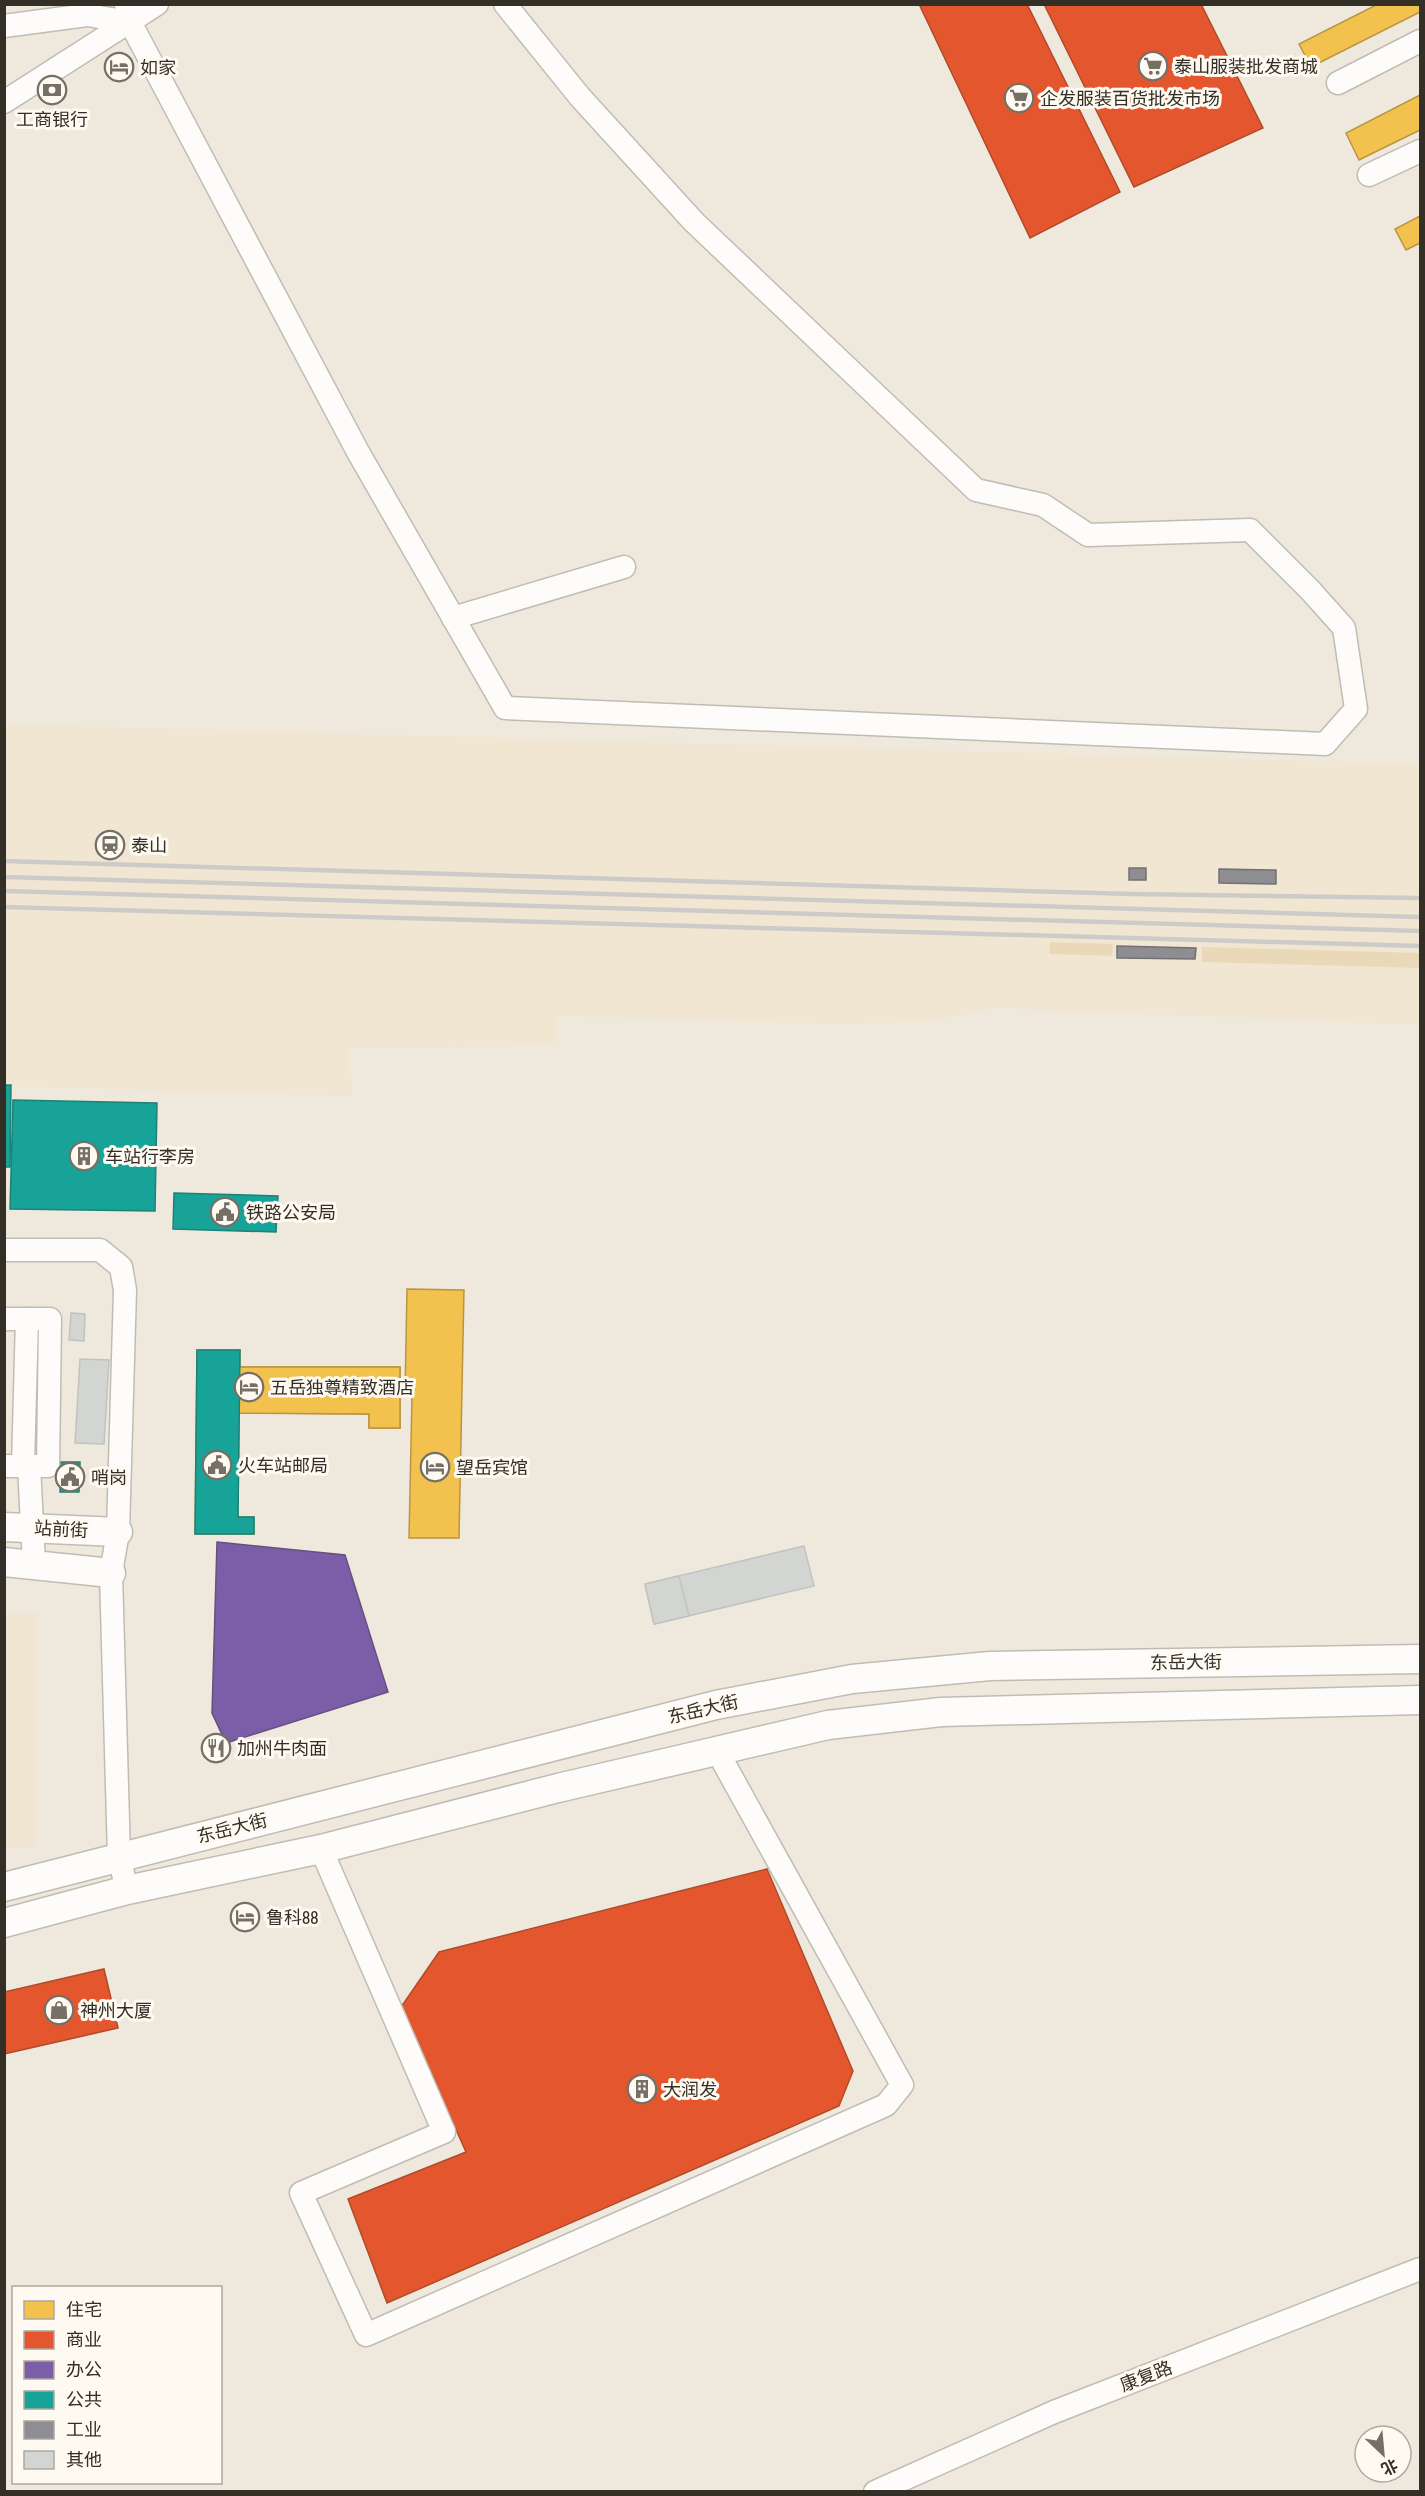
<svg xmlns="http://www.w3.org/2000/svg" width="1425" height="2496" font-family="'Archivo Narrow','Noto Sans SC',sans-serif">
  <style>
    .built { fill: #f1e6d1 }
    .green { fill: #ead9b8 }
    .homes { fill: #f2c14e; stroke: #b99542; stroke-width: 1.5 }
    .shops { fill: #e4572e; stroke: #af4b2c; stroke-width: 1.5 }
    .offices { fill: #7b5ea7; stroke: #655080; stroke-width: 1.5 }
    .public { fill: #17a398; stroke: #1f8076; stroke-width: 1.5 }
    .industry { fill: #8d8d92; stroke: #727172; stroke-width: 1.5 }
    .building { fill: #d3d5d2; stroke: #c0c3bf; stroke-width: 1.5 }
    .lines { fill: none; stroke-linecap: round; stroke-linejoin: round }
    .minor-casing { stroke: #c1bcb3; stroke-width: 25 }
    .major-casing { stroke: #c1bcb3; stroke-width: 31 }
    .minor { stroke: #fdfcfa; stroke-width: 22 }
    .major { stroke: #fdfcfa; stroke-width: 28 }
    .rail { stroke: #cdcbc8; stroke-width: 4.5 }
    .labels { text-anchor: middle; dominant-baseline: central; stroke-width: 6; stroke-linejoin: round; paint-order: stroke }
    .poi-label { font-size: 18px; fill: #332f26; stroke: #fef9f1; text-anchor: start }
    .street-label { font-size: 18px; fill: #332f26; stroke: #fef9f1 }
  </style>
  <rect width="100%" height="100%" fill="#efe9dd"/>
  <g class="built">
    <path d="M5,724L1420,764V1025L992,1008L932,1021L840,1024L558,1016V1042L498,1047L349,1048L352,1096L5,1086Z"/>
    <path d="M5,1613H38L36,1848H5Z"/>
  </g>
  <g class="green">
    <path d="M1050,942L1113,944L1112,956L1049,954Z"/>
    <path d="M1202,947L1420,953V968L1202,962Z"/>
  </g>
  <g class="homes">
    <path d="M1378,4H1420V12L1311,67L1299,44Z"/>
    <path d="M1420,95V130L1359,160L1346,133Z"/>
    <path d="M1420,216V243L1406,250L1395,229Z"/>
    <path d="M407,1289L464,1290L459,1538H409L412,1396L405,1395Z"/>
    <path d="M197,1350H240V1367H400V1428H369V1414L239,1413L238,1517H254V1534H195Z"/>
    <path d="M222,1367H400V1428H369V1414L221,1413Z"/>
  </g>
  <g class="shops">
    <path d="M919,4H1027L1120,192L1030,238Z"/>
    <path d="M1044,4H1201L1263,128L1134,187Z"/>
    <path d="M767,1869L853,2071L839,2106L387,2303L348,2199L466,2152L401,2007L439,1952Z"/>
    <path d="M104,1969L118,2028L4,2054V1992Z"/>
  </g>
  <path class="offices" d="M217,1542L345,1555L388,1692L226,1743L212,1713Z"/>
  <g class="public">
    <path d="M4,1085H11L10,1167H4Z"/>
    <path d="M13,1100L157,1103L155,1211L10,1209Z"/>
    <path d="M174,1193L278,1196L276,1232L173,1229Z"/>
    <path d="M197,1350H240L238,1517H254V1534H195Z"/>
    <path d="M61,1462H80L79,1492H60Z"/>
  </g>
  <g class="industry">
    <rect x="1129" y="868" width="17" height="12"/>
    <path d="M1219,869L1276,870V884L1219,883Z"/>
    <path d="M1117,946L1196,948L1195,959L1117,958Z"/>
  </g>
  <g class="building">
    <path d="M71,1313L85,1314L84,1341L69,1340Z"/>
    <path d="M80,1359L109,1360L104,1444L75,1443Z"/>
    <path d="M804,1546L814,1586L654,1624L645,1584Z"/>
    <path d="M679,1576L689,1616L654,1624L645,1584Z"/>
  </g>
  <g class="lines">
    <g class="minor-casing">
      <g id="minor">
        <path d="M126,4L130,22L358,452L505,708L1325,744L1356,709L1344,628L1310,590L1250,530L1088,535L1043,505L976,490L694,222L580,97L505,4"/>
        <path d="M4,26L87,15L130,22"/>
        <path d="M1338,83L1420,41"/>
        <path d="M4,102L157,4"/>
        <path d="M1369,175L1420,151"/>
        <path d="M453,618L624,567"/>
        <path d="M4,1250H100L121,1267L125,1290L118,1532L111,1573L119,1857L127,1890"/>
        <path d="M4,1319H50L48,1466H4"/>
        <path d="M23,1466L27,1319"/>
        <path d="M29,1466L34,1563"/>
        <path d="M321,1849L444,2132L301,2193L366,2335L886,2105L902,2085L716,1749"/>
        <path d="M875,2492L1054,2412L1420,2269"/>
      </g>
    </g>
    <g class="major-casing">
      <g id="major">
        <path d="M4,1527L118,1532"/>
        <path d="M4,1562L111,1573"/>
        <path d="M4,1887L716,1705L852,1679L990,1666L1420,1659"/>
        <path d="M4,1923L127,1890L321,1849L558,1788L828,1725L941,1712L1420,1700"/>
      </g>
    </g>
    <use href="#minor" class="minor"/>
    <use href="#major" class="major"/>
    <g class="rail">
      <path d="M4,861L1131,894L1420,898"/>
      <path d="M4,877L1420,917"/>
      <path d="M4,891L1420,931"/>
      <path d="M4,907L1420,946"/>
    </g>
  </g>
  <defs>
    <g id="supermarket-ring" transform="scale(1.5)"><circle r="9.5" fill="#fef9f1" stroke="#757066" stroke-width="1.5"/><path d="M-6-5.5h2.5l.6 2H6L4.5 2H-2.5L-4.4-4H-6ZM-1.5 3.2a1.3 1.3 0 1 0 .1 0ZM3 3.2a1.3 1.3 0 1 0 .1 0Z" fill="#757066"/></g>
    <g id="hotel-ring" transform="scale(1.5)"><circle r="9.5" fill="#fef9f1" stroke="#757066" stroke-width="1.5"/><path d="M-6-4.5h1.5V1H6V5H4.5V3h-9V5H-6ZM-4 0a1.8 1.8 0 1 1 3.6 0ZM.5 0V-2.5h3Q6-2.5 6 0Z" fill="#757066"/></g>
    <g id="bank-ring" transform="scale(1.5)"><circle r="9.5" fill="#fef9f1" stroke="#757066" stroke-width="1.5"/><path d="M-6-4H6V4H-6ZM0-2.3a2.3 2.3 0 1 0 0 4.6a2.3 2.3 0 1 0 0-4.6Z" fill="#757066"/></g>
    <g id="station-ring" transform="scale(1.5)"><circle r="9.5" fill="#fef9f1" stroke="#757066" stroke-width="1.5"/><path d="M-3-6H3Q5-6 5-4V2Q5 4 3 4L4.5 6H3L1.5 4h-3L-3 6H-4.5L-3 4Q-5 4-5 2V-4Q-5-6-3-6ZM-3.5-4v3h7v-3ZM-3.5 1v1.5H-2V1ZM2 1v1.5H3.5V1Z" fill="#757066"/></g>
    <g id="building-ring" transform="scale(1.5)"><circle r="9.5" fill="#fef9f1" stroke="#757066" stroke-width="1.5"/><path d="M-4-6H4V6H1V3H-1V6H-4ZM-2.5-4.3h1.7v1.8h-1.7ZM.8-4.3h1.7v1.8H.8ZM-2.5-1h1.7V.8h-1.7ZM.8-1h1.7V.8H.8Z" fill="#757066"/></g>
    <g id="civic-ring" transform="scale(1.5)"><circle r="9.5" fill="#fef9f1" stroke="#757066" stroke-width="1.5"/><path d="M-.6-6.5H3V-4.5H.6V-3L4-1V1h2V6H-6V1h2V-1L-.6-3ZM-1.2 2.5V6h2.4V2.5Z" fill="#757066"/></g>
    <g id="restaurant-ring" transform="scale(1.5)"><circle r="9.5" fill="#fef9f1" stroke="#757066" stroke-width="1.5"/><path d="M-5-6h1v4h1v-4h1v4h1v-4h1v5L-1.5 .5V6h-2V.5L-5-1ZM5-6V6H3V1.5H1.5Q1.5-4 5-6Z" fill="#757066"/></g>
    <g id="shop-ring" transform="scale(1.5)"><circle r="9.5" fill="#fef9f1" stroke="#757066" stroke-width="1.5"/><path d="M-5-2.5h2.3a2.7 3.5 0 0 1 5.4 0H5L5.5 6h-11ZM-1.5-2.5h3a1.5 2.3 0 0 0-3 0Z" fill="#757066"/></g>
  </defs>
  <g fill-rule="evenodd">
    <use href="#supermarket-ring" x="1153" y="66"/>
    <use href="#hotel-ring" x="119" y="67"/>
    <use href="#bank-ring" x="52" y="90"/>
    <use href="#supermarket-ring" x="1019" y="98"/>
    <use href="#station-ring" x="110" y="845"/>
    <use href="#building-ring" x="84" y="1156"/>
    <use href="#civic-ring" x="225" y="1212"/>
    <use href="#hotel-ring" x="249" y="1387"/>
    <use href="#civic-ring" x="217" y="1465"/>
    <use href="#hotel-ring" x="435" y="1467"/>
    <use href="#civic-ring" x="70" y="1477"/>
    <use href="#restaurant-ring" x="216" y="1748"/>
    <use href="#hotel-ring" x="245" y="1917"/>
    <use href="#shop-ring" x="59" y="2010"/>
    <use href="#building-ring" x="642" y="2089"/>
  </g>
  <g class="labels">
    <g class="poi-label">
      <text x="1174" y="66">泰山服装批发商城</text>
      <text x="140" y="67">如家</text>
      <text x="1040" y="98">企发服装百货批发市场</text>
      <text x="52" y="119" text-anchor="middle">工商银行</text>
      <text x="131" y="845">泰山</text>
      <text x="105" y="1156">车站行李房</text>
      <text x="246" y="1212">铁路公安局</text>
      <text x="270" y="1387">五岳独尊精致酒店</text>
      <text x="238" y="1465">火车站邮局</text>
      <text x="456" y="1467">望岳宾馆</text>
      <text x="91" y="1477">哨岗</text>
      <text x="237" y="1748">加州牛肉面</text>
      <text x="266" y="1917">鲁科88</text>
      <text x="80" y="2010">神州大厦</text>
      <text x="663" y="2089">大润发</text>
    </g>
    <g class="street-label">
      <text transform="translate(61 1529) rotate(3)">站前街</text>
      <text transform="translate(1186 1662) rotate(-1)">东岳大街</text>
      <text transform="translate(703 1709) rotate(-13)">东岳大街</text>
      <text transform="translate(232 1828) rotate(-14)">东岳大街</text>
      <text transform="translate(1146 2376) rotate(-21)">康复路</text>
    </g>
  </g>
  <rect width="1425" height="2496" fill="none" stroke="#332f26" stroke-width="12"/>
  <rect x="12" y="2286" width="210" height="198" fill="#fef9f1" stroke="#ada8a0" stroke-width="1.5"/>
  <rect x="24" y="2301" width="30" height="18" fill="#f2c14e" stroke="#ada8a0" stroke-width="1.5"/>
  <text x="66" y="2316" font-size="18" fill="#332f26">住宅</text>
  <rect x="24" y="2331" width="30" height="18" fill="#e4572e" stroke="#ada8a0" stroke-width="1.5"/>
  <text x="66" y="2346" font-size="18" fill="#332f26">商业</text>
  <rect x="24" y="2361" width="30" height="18" fill="#7b5ea7" stroke="#ada8a0" stroke-width="1.5"/>
  <text x="66" y="2376" font-size="18" fill="#332f26">办公</text>
  <rect x="24" y="2391" width="30" height="18" fill="#17a398" stroke="#ada8a0" stroke-width="1.5"/>
  <text x="66" y="2406" font-size="18" fill="#332f26">公共</text>
  <rect x="24" y="2421" width="30" height="18" fill="#8d8d92" stroke="#ada8a0" stroke-width="1.5"/>
  <text x="66" y="2436" font-size="18" fill="#332f26">工业</text>
  <rect x="24" y="2451" width="30" height="18" fill="#d3d5d2" stroke="#ada8a0" stroke-width="1.5"/>
  <text x="66" y="2466" font-size="18" fill="#332f26">其他</text>
  <g transform="translate(1383 2454) rotate(154)"><circle r="28" fill="#fef9f1" stroke="#ada8a0" stroke-width="1.5"/>
  <path d="M0-4.5L10 22L0 15L-10 22Z" fill="#757066"/>
  <text y="-9" font-size="16" font-weight="bold" text-anchor="middle" fill="#332f26">北</text>
  </g>
</svg>
